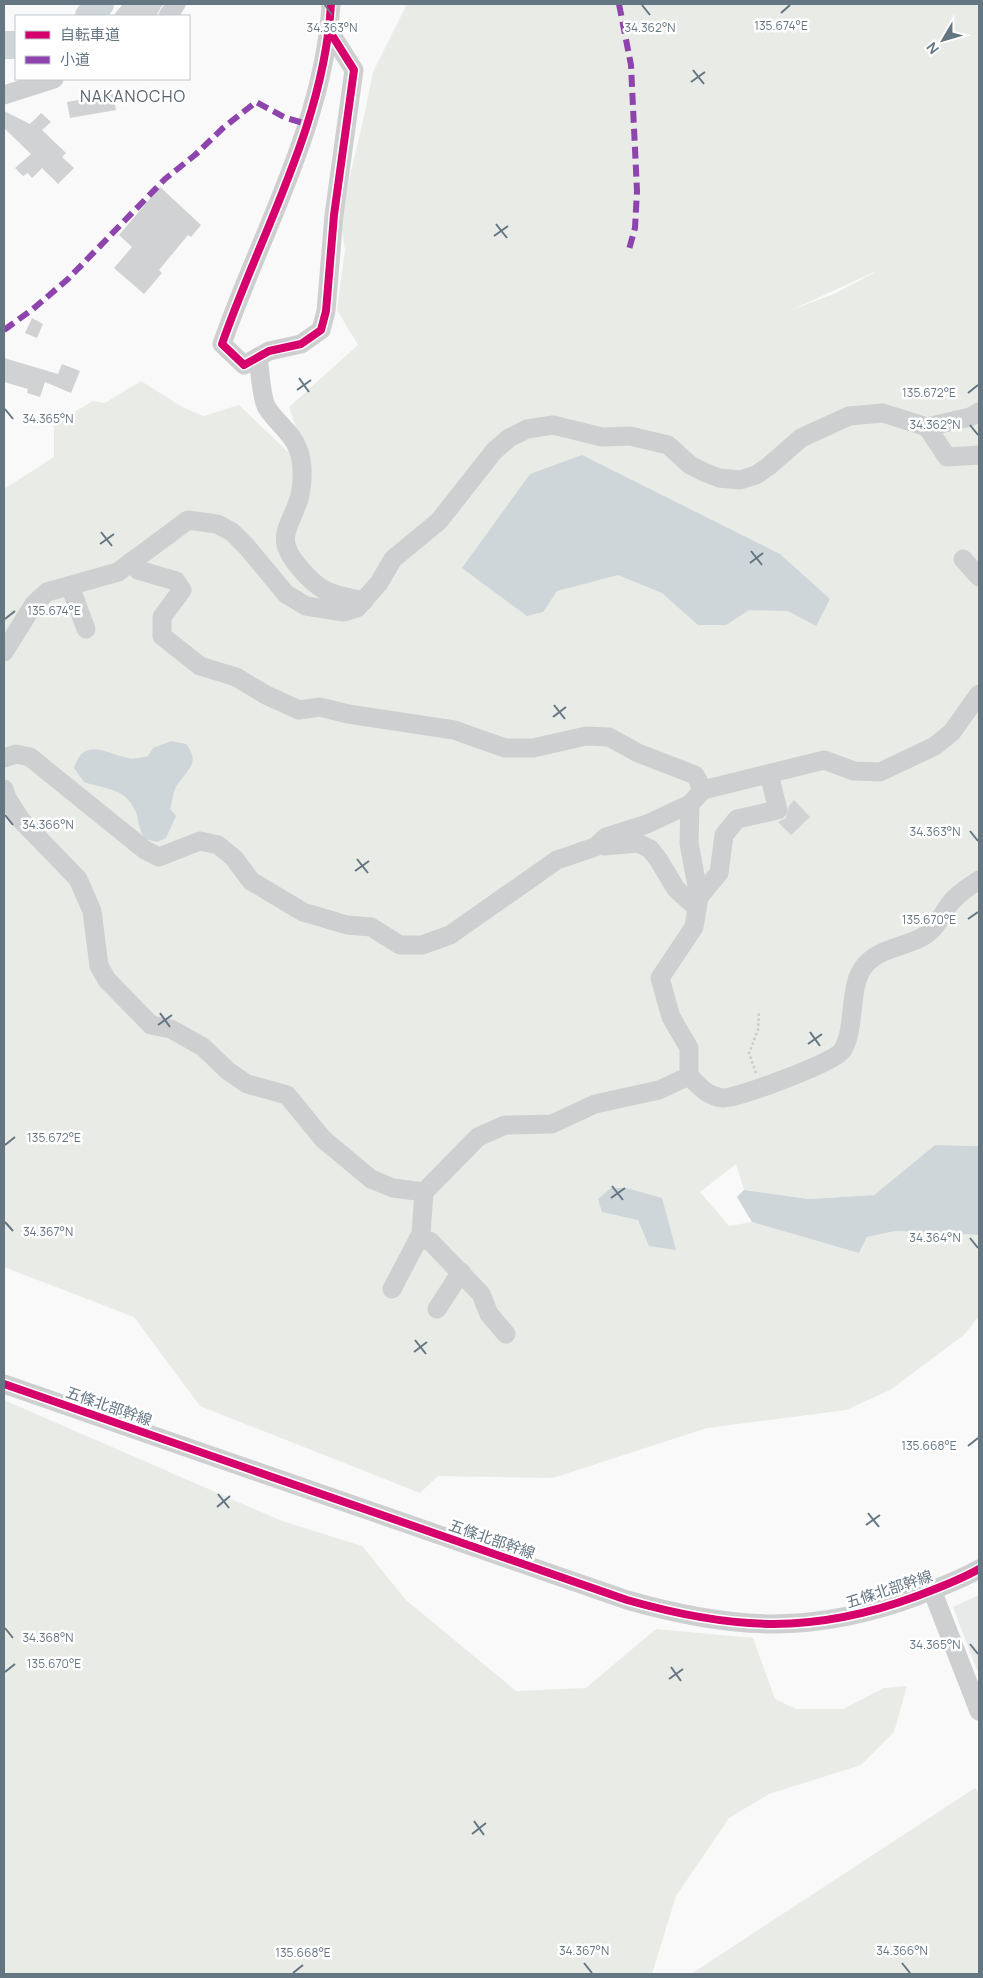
<svg xmlns="http://www.w3.org/2000/svg" width="983" height="1978" font-family="Manrope,'Noto Sans JP',sans-serif">
  <style>
    .built { fill: #e8e9e9 }
    .green { fill: #e8ebe6; fill-rule: evenodd }
    .water { fill: #ced6d9 }
    .lines { fill: none; stroke-linecap: round; stroke-linejoin: round }
    .river { stroke: #ced6d9; stroke-width: 28 }
    .building { fill: #d0d2d3 }
    .path { stroke: #cbcccd; stroke-width: 2.5; stroke-dasharray: 2.5 2.5; stroke-linecap: butt }
    .minor { stroke: #cecfd0; stroke-width: 19 }
    .quiet { stroke: #8e44ad; stroke-width: 6; stroke-dasharray: 12 6; stroke-linecap: butt }
    .cycleway-casing { stroke: #fff; stroke-width: 11 }
    .cycleway { stroke: #d6006c; stroke-width: 8 }
    .ticks { fill: none; stroke: #657683; stroke-width: 2 }
    .labels { text-anchor: middle; dominant-baseline: central; stroke-width: 5; stroke-linejoin: round; paint-order: stroke }
    .street-label { font-size: 15px; fill: #657683; stroke: #fff }
    .neighbourhood-label { font-size: 16px; letter-spacing: 1px; fill: #57646e; stroke: #fff }
    .ticks-label { font-size: 12px; text-anchor: middle; fill: #657683; stroke: #fff; stroke-width: 5; stroke-linejoin: round; paint-order: stroke }
  </style>
  <rect width="100%" height="100%" fill="#f9f9f9"/>
  <path class="built" d="M979,1595V1675L953,1607Z"/>
  <g class="green">
    <path d="M407,4H979V1146L935,1145L874,1195L809,1199L744,1190L736,1164L700,1192L729,1226L752,1222L859,1253L867,1237L895,1231L979,1235V1316L964,1335L890,1390L846,1410L707,1428L553,1478L438,1476L420,1493L200,1406L134,1317L4,1267V489L54,457V424L93,401L105,403L141,381L182,407L204,416L239,405L287,451L303,448L289,407L358,345L337,310L345,250L340,217L363,121L373,72ZM874,273L834,294L789,311L874,272Z"/>
    <path d="M4,1400L282,1521L362,1546L406,1600L516,1691L586,1688L656,1629L753,1638L775,1699L796,1709H843L884,1688L907,1686L894,1732L861,1765L769,1794L729,1818L676,1896L652,1974H4Z"/>
    <path d="M975,1788L979,1793V1974H691Z"/>
  </g>
  <g class="water">
    <path d="M582,455L780,554L830,599L816,626L788,611L749,610L726,625H698L662,593L618,575L557,591L543,612L527,616L462,568L530,474Z"/>
    <path d="M171,741L186,744C203,765 183,772 175,789C173,795 172,802 170,809L176,816L166,838L157,842L145,839C139,830 139,822 136,812C125,787 107,790 84,782L74,768C84,736 106,754 128,758C134,760 142,757 148,756L153,748Z"/>
    <path d="M935,1145L979,1146V1235L895,1231L867,1237L859,1253L752,1222L737,1197L744,1190L809,1199L874,1195Z"/>
    <path d="M611,1188H626L662,1198L676,1250L649,1246L638,1220L602,1212L598,1199Z"/>
  </g>
  <g class="lines">
    <g class="river">
      <path d="M89,16L100,4"/>
      <path d="M4,45H16"/>
    </g>
  </g>
  <g class="building">
    <path d="M123,4H163L156,16H113Z"/>
    <path d="M113,94L116,110L70,118L67,102Z"/>
    <path d="M4,111L30,124L41,113L51,122L42,130L66,153L62,157L74,168L58,184L42,168L32,178L28,173L23,176L15,168L31,154L4,128Z"/>
    <path d="M160,187L201,225L191,237L188,235L159,270L162,273L144,294L114,268L132,247L119,235Z"/>
    <path d="M32,318L43,324L37,338L25,333Z"/>
    <path d="M4,358L58,374L62,364L80,371L71,393L45,382L40,397L27,393L28,389L4,382Z"/>
    <path d="M794,800L810,817L791,835L778,822L786,818L789,806Z"/>
  </g>
  <g class="lines">
    <path class="path" d="M756,1073L749,1053L758,1030L759,1011"/>
    <g class="minor">
      <path d="M168,16L176,4"/>
      <path d="M330,32L354,70L334,215L326,311L321,330L301,344L269,351L244,365L222,344C261,232 324,125 331,4"/>
      <path d="M4,95L54,79"/>
      <path d="M258,357C260,370 261,395 266,406C274,421 292,432 298,449C304,463 303,488 298,502C288,530 275,539 299,567C321,594 332,594 364,601"/>
      <path d="M927,427L970,417L979,412"/>
      <path d="M963,559L979,577"/>
      <path d="M132,561L138,570L176,581L182,590L162,617V636L200,666L236,677L266,695L299,710L320,707L348,714L454,730L505,748H533L586,736L609,737L638,753L695,775L703,790"/>
      <path d="M70,586L86,629"/>
      <path d="M4,652L34,604L47,592L118,572L188,520L217,524L232,532L247,547L286,594L306,606L344,612L357,608L379,583L393,559L439,521L494,451L509,438L527,429L553,425L602,437L630,436L668,445L690,465L704,472L719,478L740,480L756,475L769,466L801,438L849,416L883,413L927,427L947,457L979,455"/>
      <path d="M4,758L16,754L30,757L145,850L159,857L200,841L218,845L234,858L251,881L303,912L347,925L371,927L400,945H422L450,935L557,860L595,847L606,837L647,824L690,804"/>
      <path d="M4,789L7,798L21,820L78,879L92,911L99,966L107,980L151,1025L171,1029L203,1047L228,1071L247,1084L287,1095L323,1139L371,1179L393,1188L424,1192"/>
      <path d="M604,846L638,843L650,849L658,859L676,889L697,908"/>
      <path d="M699,897L719,873L724,835L737,819L778,810L769,774"/>
      <path d="M689,1076C700,1087 707,1096 723,1098C735,1099 836,1062 842,1051C857,1028 847,984 866,964C882,947 906,947 924,936C939,927 943,909 955,898C962,891 971,885 979,880"/>
      <path d="M418,1239L430,1241L481,1294L489,1314L506,1334"/>
      <path d="M392,1289L421,1234L424,1192L478,1137L505,1125L552,1124L595,1104L659,1090L689,1076V1048L671,1017L660,978L694,927L699,897L689,843L690,804L703,790L824,760L854,771L880,772L935,746L952,732L979,694"/>
      <path d="M437,1309L461,1272"/>
      <path d="M4,1384L627,1600C732,1630 813,1635 917,1596C938,1588 960,1580 979,1569"/>
      <path d="M932,1590L979,1711"/>
    </g>
    <g class="quiet">
      <path d="M619,4L631,65L637,191L635,228L628,253"/>
      <path d="M4,330L33,309L68,279L165,179L195,155L223,128L256,102L286,118L307,124"/>
    </g>
    <g class="cycleway-casing">
      <g id="cycleway">
        <path d="M330,32L354,70L334,215L326,311L321,330L301,344L269,351L244,365L222,344C261,232 324,125 331,4"/>
        <path d="M4,1384L627,1600C732,1630 813,1635 917,1596C938,1588 960,1580 979,1569"/>
      </g>
    </g>
    <use href="#cycleway" class="cycleway"/>
  </g>
  <path class="ticks" d="M325,5L332,15M642,5L650,15M781,13L790,5M693,70L704,84M691,82L705,72M496,224L507,238M494,236L508,226M299,378L309,392M297,390L311,380M968,393L978,385M5,409L13,419M970,425L978,435M101,532L112,546M100,544L114,534M751,551L762,565M750,563L763,553M5,619L15,611M554,705L565,719M553,717L566,707M5,815L13,825M970,831L978,841M357,859L368,873M355,871L369,861M968,919L978,912M160,1013L170,1027M158,1025L172,1015M810,1032L820,1046M808,1044L822,1034M5,1145L15,1137M612,1186L623,1200M611,1198L625,1188M5,1222L13,1231M970,1238L978,1248M415,1340L426,1354M414,1352L427,1342M968,1446L978,1438M218,1494L229,1508M217,1507L230,1496M868,1513L879,1527M866,1525L880,1515M5,1628L13,1638M970,1644L978,1654M671,1667L681,1681M5,1672L15,1664M669,1679L683,1669M474,1821L484,1835M472,1834L486,1823M584,1963L592,1973M902,1963L910,1973M293,1973L303,1965"/>
  <g class="labels">
    <g class="street-label">
      <text transform="translate(109 1406) rotate(19)">五條北部幹線</text>
      <text transform="translate(492 1539) rotate(19)">五條北部幹線</text>
      <text transform="translate(889 1589) rotate(-18)">五條北部幹線</text>
    </g>
    <g class="neighbourhood-label">
      <text x="133" y="96">NAKANOCHO</text>
    </g>
  </g>
  <g class="ticks-label">
    <text x="781" y="30">135.674°E</text>
    <text x="332" y="32">34.363°N</text>
    <text x="650" y="32">34.362°N</text>
    <text x="929" y="397">135.672°E</text>
    <text x="48" y="423">34.365°N</text>
    <text x="935" y="429">34.362°N</text>
    <text x="54" y="615">135.674°E</text>
    <text x="48" y="829">34.366°N</text>
    <text x="935" y="836">34.363°N</text>
    <text x="929" y="924">135.670°E</text>
    <text x="54" y="1142">135.672°E</text>
    <text x="48" y="1236">34.367°N</text>
    <text x="935" y="1242">34.364°N</text>
    <text x="929" y="1450">135.668°E</text>
    <text x="48" y="1642">34.368°N</text>
    <text x="935" y="1649">34.365°N</text>
    <text x="54" y="1668">135.670°E</text>
    <text x="584" y="1955">34.367°N</text>
    <text x="902" y="1955">34.366°N</text>
    <text x="303" y="1957">135.668°E</text>
  </g>
  <rect width="983" height="1978" fill="none" stroke="#657683" stroke-width="10"/>
  <rect x="15" y="15" width="175" height="65" fill="#ffffff" stroke="#c1c8cd"/>
  <rect x="25" y="31" width="25" height="8" fill="#d6006c" stroke="#c1c8cd"/>
  <text x="60" y="40" font-size="15" fill="#657683">自転車道</text>
  <rect x="25" y="56" width="25" height="8" fill="#8e44ad" stroke="#c1c8cd"/>
  <text x="60" y="65" font-size="15" fill="#657683">小道</text>
  <g transform="translate(943 40) rotate(232)" stroke="#ffffff" stroke-width="4" paint-order="stroke">
  <path d="M0-4L9 19L0 12L-9 19Z" fill="#657683"/>
  <text y="-8" font-size="14" font-weight="bold" text-anchor="middle" fill="#657683">N</text>
  </g>
</svg>
